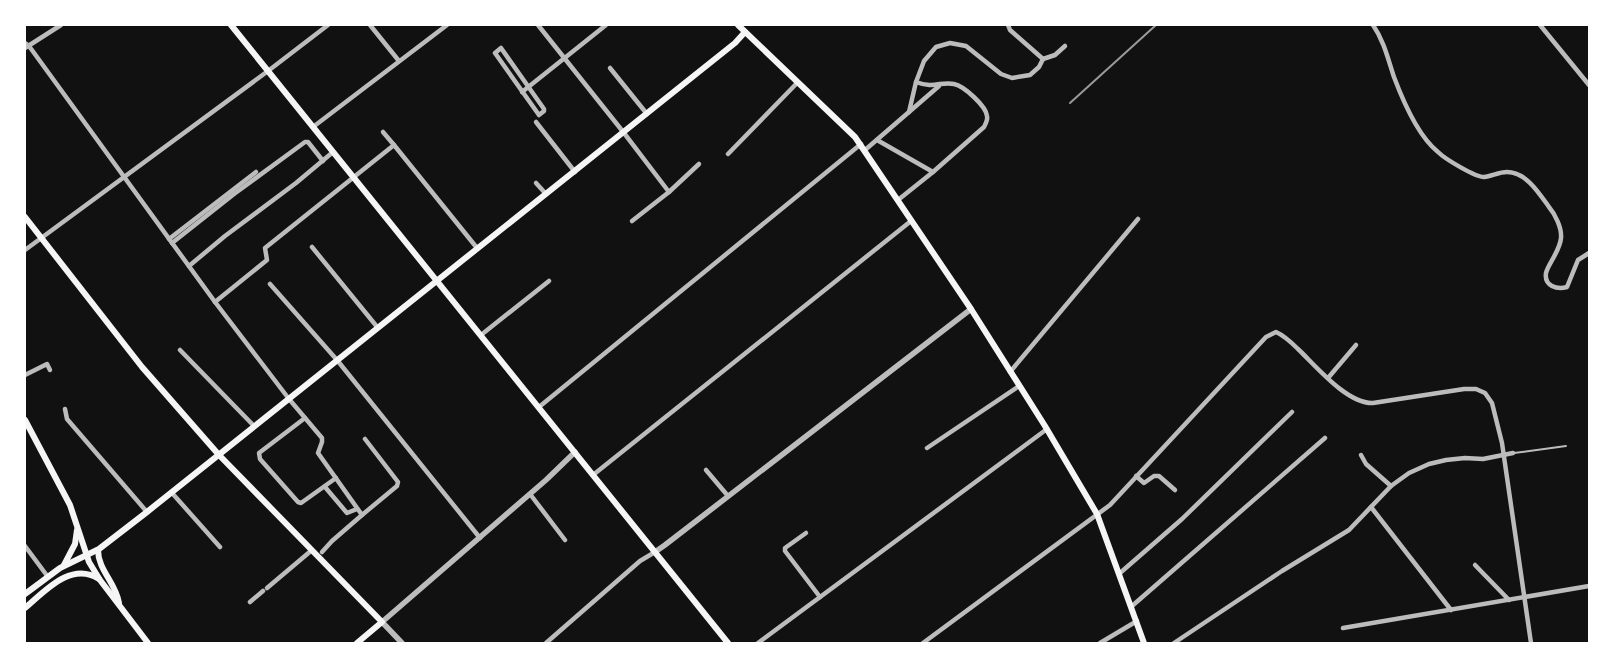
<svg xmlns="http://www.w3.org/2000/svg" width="1614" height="668" font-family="Karla,sans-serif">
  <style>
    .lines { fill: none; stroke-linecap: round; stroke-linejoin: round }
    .service { stroke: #bcbcbc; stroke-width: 2 }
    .minor { stroke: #bcbcbc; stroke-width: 4.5 }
    .tertiary { stroke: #bcbcbc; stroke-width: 5.5 }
    .secondary { stroke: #f5f5f5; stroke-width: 6 }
    .rail { stroke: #9a9a9a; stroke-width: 2 }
  </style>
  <rect width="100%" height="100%" fill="#111"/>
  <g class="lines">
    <path class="service" d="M1514,453L1566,446"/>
    <g class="minor">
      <path d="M370,25L399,61"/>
      <path d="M538,25L624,133L669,192"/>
      <path d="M1008,25L1010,30L1043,59"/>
      <path d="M1373,25C1384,41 1388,59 1394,77C1403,101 1418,136 1438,152C1445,159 1475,177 1484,177C1492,176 1499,172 1507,172C1526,172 1539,193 1549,207C1555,214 1562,228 1561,238C1560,251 1548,264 1546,273C1544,286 1557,290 1567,287L1578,260L1589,253"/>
      <path d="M1540,25L1589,85"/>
      <path d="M25,43L29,46L215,302L289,399L322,438V442L318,453L362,515L397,486L398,482L365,439"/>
      <path d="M25,48L61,25"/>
      <path d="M501,48L544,109V111L539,115L495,53Z"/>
      <path d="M1043,59L1055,55L1065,46"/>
      <path d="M610,68L647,114"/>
      <path d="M522,92L606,25"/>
      <path d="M909,112L939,86"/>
      <path d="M536,122L575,172"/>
      <path d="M313,127L447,25"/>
      <path d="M383,132L394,145"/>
      <path d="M877,140L933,172"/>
      <path d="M865,150L909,112L916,82L924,61L936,47L950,43L966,46L1001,74L1012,78L1030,75L1039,67L1043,59"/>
      <path d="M728,154L798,82"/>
      <path d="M536,183L546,194"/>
      <path d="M898,200L933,172L984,127C986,123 988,120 987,116C986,106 964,86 954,84C941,81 934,89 916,82"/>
      <path d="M632,221L669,192L699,164"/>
      <path d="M169,239L256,172"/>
      <path d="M172,243L234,194L305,142H308L323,161"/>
      <path d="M312,247L378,328"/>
      <path d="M25,250L268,71L328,25"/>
      <path d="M189,266L225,236L296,183L333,152"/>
      <path d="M270,284L337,360L480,538"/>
      <path d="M215,302L267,260L265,248L394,145L477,248"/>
      <path d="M481,335L549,281"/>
      <path d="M180,350L254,426"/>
      <path d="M1010,372L1138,219"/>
      <path d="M25,375L47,364L50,370"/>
      <path d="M1328,378L1356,345"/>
      <path d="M539,407L861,144"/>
      <path d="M65,409L67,419L147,512"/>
      <path d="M305,418L259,453L260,459L298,502L301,503L336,478"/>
      <path d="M927,448L1019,386"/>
      <path d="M1361,455L1366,464L1391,486"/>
      <path d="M706,470L728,496"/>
      <path d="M593,475L911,221"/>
      <path d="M1136,476L1144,483L1154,476H1159L1175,490"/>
      <path d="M325,487L347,513L357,509"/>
      <path d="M172,493L220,547"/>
      <path d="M530,494L565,540"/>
      <path d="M1371,507L1451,610"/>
      <path d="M806,533L785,548V551L820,597"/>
      <path d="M25,546L48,577"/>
      <path d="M322,552L332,541L362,515"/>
      <path d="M1475,565L1509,600"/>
      <path d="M1120,573L1182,519L1292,412"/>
      <path d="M267,588L312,550"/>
      <path d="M250,602L263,591"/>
      <path d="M1132,606L1325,438"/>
      <path d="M1343,628L1589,586"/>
      <path d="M546,643L640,561L655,552"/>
      <path d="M758,643L1047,429"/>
      <path d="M923,643L1110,505L1266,337L1276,332C1285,336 1291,342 1298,349C1316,366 1347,404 1373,403L1464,389H1476L1485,393L1492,403L1502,443L1531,643"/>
      <path d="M1100,643L1137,621"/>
      <path d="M1174,643L1282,571L1349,530L1391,486L1409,473L1429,464L1446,460L1465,458L1483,459L1513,453"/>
    </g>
    <g class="tertiary">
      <path d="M655,552L665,545L971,309"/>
      <path d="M402,643L382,622L546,480L575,452"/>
    </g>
    <g class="secondary">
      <path d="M231,25L728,643"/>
      <path d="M738,25L855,137L971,309L1045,426L1097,514L1144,643"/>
      <path d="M25,217L142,367L219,455L382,622L357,643"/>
      <path d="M25,420L70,505L89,562L100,580L148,643"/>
      <path d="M98,550C98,570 116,583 119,603"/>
      <path d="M64,565L75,544L77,530"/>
      <path d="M25,594L60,568L99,549L147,512L735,43L745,32"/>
      <path d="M25,608C45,591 71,561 99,579"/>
    </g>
    <path class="rail" d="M1070,103L1156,25"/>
  </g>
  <rect width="1614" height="668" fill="none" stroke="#ffffff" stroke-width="52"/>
</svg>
